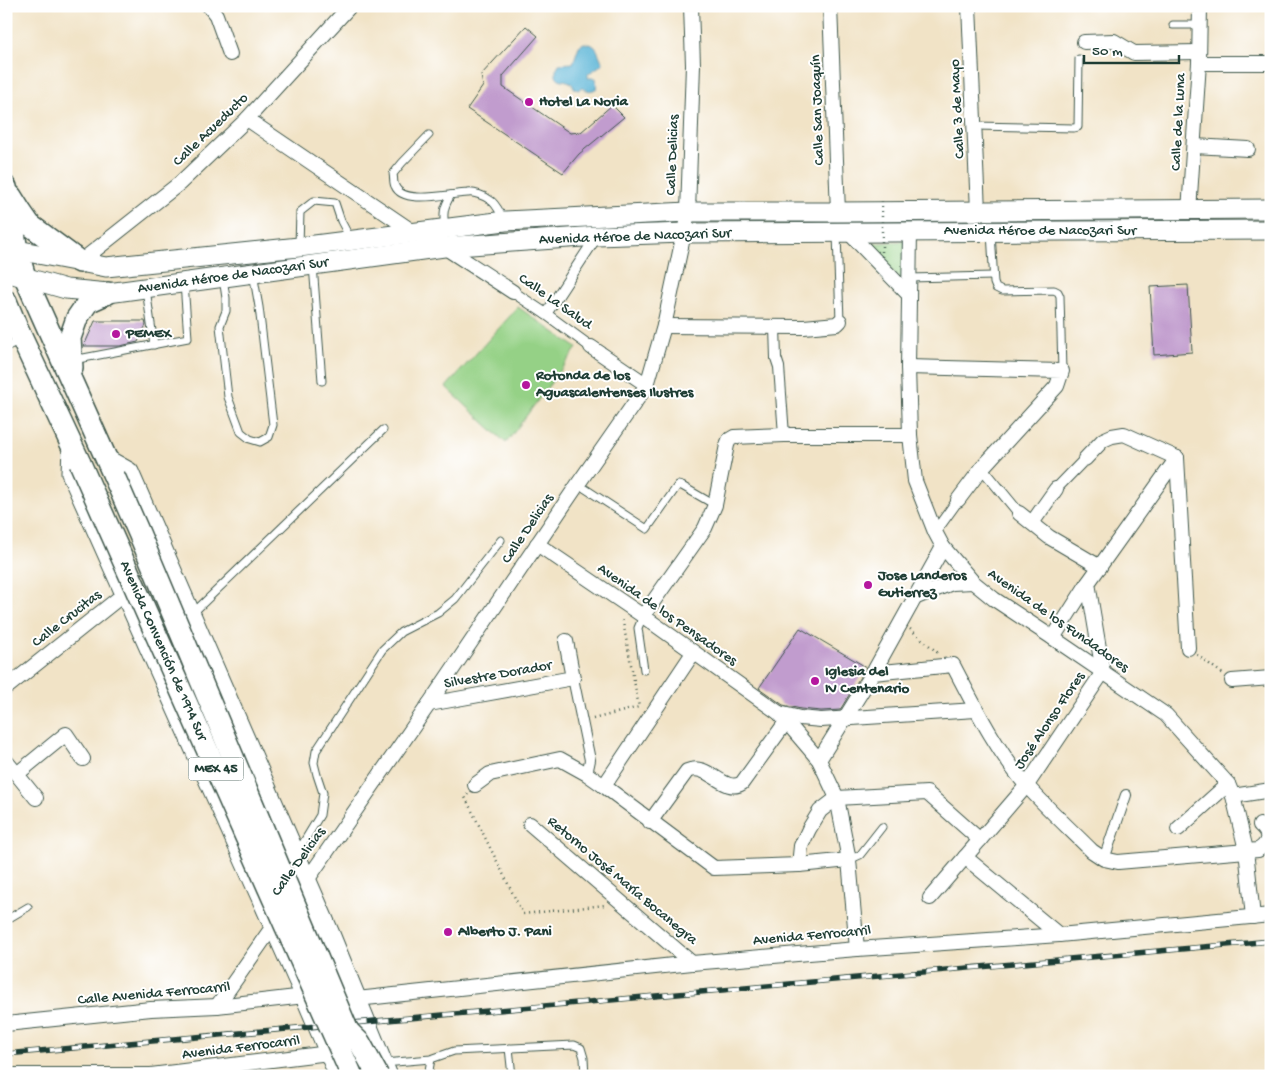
<svg xmlns="http://www.w3.org/2000/svg" width="1277" height="1082" font-family="'Gochi Hand',sans-serif">
  <style>
    .green { fill: #95d186; stroke: #5a875d }
    .water { fill: #58b4d6; stroke: #3c7885 }
    .building { fill: #c19cce }
    .lines { fill: none; stroke-linecap: round; stroke-linejoin: round }
    .service-casing { stroke: #3e564a; stroke-width: 9 }
    .pedestrian-casing { stroke: #3e564a; stroke-width: 12 }
    .minor-casing { stroke: #3e564a; stroke-width: 16 }
    .secondary-casing { stroke: #3e564a; stroke-width: 21 }
    .primary-casing { stroke: #3e564a; stroke-width: 24 }
    .path { stroke: #3e564a; stroke-width: 2.5; stroke-dasharray: 1 4; stroke-linecap: butt }
    .service { stroke: #fff; stroke-width: 7 }
    .pedestrian { stroke: #fff; stroke-width: 10 }
    .minor { stroke: #fff; stroke-width: 14 }
    .secondary { stroke: #fff; stroke-width: 19 }
    .primary { stroke: #fff; stroke-width: 21 }
    .rail-casing { stroke: #1f3d34; stroke-width: 5.5 }
    .rail { stroke: #fff; stroke-width: 4; stroke-dasharray: 11; stroke-linecap: butt }
    .primary-bridge-casing { stroke: #3e564a; stroke-width: 24; stroke-linecap: butt }
    .path-bridge { stroke: #3e564a; stroke-width: 2.5; stroke-dasharray: 1 4; stroke-linecap: butt }
    .primary-bridge { stroke: #fff; stroke-width: 21 }
    .poi-dot { fill: #b5179e; stroke: #fff; stroke-width: 2 }
    .labels { text-anchor: middle; dominant-baseline: central; stroke-width: 4; stroke-linejoin: round; paint-order: stroke }
    .shield { fill: #fff; stroke: #627771; stroke-width: 1 }
    .shield-label { font-size: 14px; font-weight: bold; fill: #1f3d34 }
    .poi-label { font-size: 15px; font-weight: bold; fill: #1f3d34; stroke: #fff; text-anchor: start }
    .street-label { font-size: 15px; fill: #1f3d34; stroke: #fff }
  </style>
  <rect width="100%" height="100%" fill="#fff"/>
  <filter id="ink" filterUnits="userSpaceOnUse"><feTurbulence type="fractalNoise" baseFrequency=".02" numOctaves="2"/><feDisplacementMap in="SourceGraphic" scale="10" xChannelSelector="R" yChannelSelector="G"/><feConvolveMatrix kernelMatrix="1 2 1 2 8 2 1 2 1" color-interpolation-filters="sRGB"/></filter>
  <filter id="wash" filterUnits="userSpaceOnUse"><feTurbulence type="fractalNoise" baseFrequency=".0096" numOctaves="4" result="noise"/><feDisplacementMap in="SourceGraphic" scale="20" xChannelSelector="R" yChannelSelector="G"/><feGaussianBlur stdDeviation="1.12" result="paint"/><feColorMatrix in="noise" values="0 0 0 0 0 0 0 0 0 0 0 0 0 0 0 0 0 1.4 0 .05"/><feComposite in="paint" operator="in"/></filter>
  <g filter="url(#wash)">
    <rect width="100%" height="100%" fill="#f1e3c6"/>
    <g class="green">
      <path d="M906,241V286L867,244Z"/>
      <path d="M518,307L577,348L506,443L446,387Z"/>
    </g>
    <path class="water" d="M584,43C599,44 597,53 603,63C598,68 593,70 588,74V78H596L597,88C591,92 588,91 582,88L578,90L575,89C570,79 568,82 559,79L556,76V70L559,64L573,63L579,46Z"/>
    <g id="blocks">
      <g class="building">
        <path d="M526,26L538,36L503,76V87L570,133L581,132L612,105L624,117L579,154L563,173L467,109L483,86L481,75Z"/>
        <path d="M1188,285L1192,352L1154,355L1150,287Z"/>
        <path d="M95,321H145L146,325L138,342L120,346H84Z"/>
        <path d="M800,628L866,667L840,710L821,711L801,709L783,705L759,688Z"/>
      </g>
    </g>
  </g>
  <g filter="url(#ink)">
    <use href="#blocks" fill-opacity="0" stroke="#3e564a" stroke-width="1"/>
    <g class="lines">
      <g class="service-casing">
        <g id="service">
          <path d="M1173,25H1200"/>
          <path d="M975,126L1074,128L1078,127L1079,59"/>
          <path d="M429,135L402,163L393,174C394,177 393,183 395,186C403,206 451,193 468,193C474,192 485,196 490,200C496,203 500,213 503,218"/>
          <path d="M445,228C443,214 443,208 451,195"/>
          <path d="M991,232L994,283L996,288L1002,291L1054,290L1058,292L1060,296L1062,371"/>
          <path d="M837,234L840,321"/>
          <path d="M299,245L300,212L314,201L335,203L341,221L351,240"/>
          <path d="M313,265L322,381"/>
          <path d="M223,278L226,298V311L220,326L228,397L241,432L250,439L260,442L269,437L273,425L259,307L253,273"/>
          <path d="M909,278L993,276"/>
          <path d="M146,289L154,345"/>
          <path d="M6,347L20,340"/>
          <path d="M73,360L188,338L184,283"/>
          <path d="M578,484L647,529L678,485L682,486L715,505"/>
          <path d="M193,613L383,430"/>
          <path d="M643,616L638,628L644,670"/>
          <path d="M297,853L320,815L323,793L317,775L314,763L316,751L382,650L401,632L438,613L455,599L501,540"/>
          <path d="M849,860L860,855L882,827"/>
          <path d="M6,920L28,907"/>
          <path d="M509,1048L512,1076"/>
          <path d="M384,1063L431,1059L454,1051L574,1045L581,1048L584,1058L585,1076"/>
          <path d="M428,1076L431,1059"/>
        </g>
      </g>
      <g class="pedestrian-casing">
        <g id="pedestrian">
          <path d="M513,292L546,314L591,347"/>
          <path d="M546,314L597,236"/>
          <path d="M775,327L776,358L779,367L784,435"/>
          <path d="M982,468L1019,513"/>
          <path d="M1056,489L1085,459"/>
          <path d="M935,532L958,500"/>
          <path d="M573,678L590,760L587,774"/>
          <path d="M1104,859L1126,795"/>
        </g>
      </g>
      <g class="minor-casing">
        <g id="minor">
          <path d="M209,6L216,15L230,54"/>
          <path d="M830,6L838,212"/>
          <path d="M969,6L978,211"/>
          <path d="M1084,42L1114,41L1134,53L1199,52"/>
          <path d="M1199,63H1271"/>
          <path d="M247,119L415,233"/>
          <path d="M1194,146L1248,149"/>
          <path d="M1189,211L1199,63L1200,6"/>
          <path d="M910,232L908,367L910,435L915,481L935,532L943,547L973,582L994,599L1053,638L1166,715L1228,784L1233,796L1246,850L1253,917"/>
          <path d="M849,233L909,295"/>
          <path d="M444,247L513,292"/>
          <path d="M80,262L180,183L247,119L350,6"/>
          <path d="M664,326L804,327L837,324L840,321"/>
          <path d="M591,347L647,385"/>
          <path d="M908,367L1062,371L1057,386L982,468L958,500"/>
          <path d="M1177,458L1188,648"/>
          <path d="M1085,459L1103,440L1112,436L1124,434L1177,458"/>
          <path d="M1019,513L1049,537L1100,567"/>
          <path d="M1032,523L1056,489"/>
          <path d="M537,544L643,616L779,713L819,760L837,798L849,860L857,949"/>
          <path d="M914,598L952,583L973,582"/>
          <path d="M643,616L705,528L715,505L727,445L729,440L734,437L784,435H910"/>
          <path d="M1053,638L1088,583L1177,458"/>
          <path d="M873,673L953,665C974,705 997,752 1027,786C1047,808 1070,829 1092,851L1104,859L1118,862L1258,850C1270,843 1270,833 1260,825"/>
          <path d="M1232,681L1271,678"/>
          <path d="M6,688L124,594"/>
          <path d="M429,704L573,678L566,641"/>
          <path d="M779,713L800,718L821,720L976,710"/>
          <path d="M819,760L873,673L943,547"/>
          <path d="M6,761L36,798"/>
          <path d="M17,774L66,734L83,759"/>
          <path d="M475,785L490,774L560,759L587,774L604,786L714,868L799,865L849,860"/>
          <path d="M604,786L693,653"/>
          <path d="M1233,796L1271,790"/>
          <path d="M650,822L687,771C708,761 724,795 742,783L786,722"/>
          <path d="M530,824L692,963"/>
          <path d="M1178,829L1228,784"/>
          <path d="M965,857L1059,935"/>
          <path d="M799,865L801,846L809,829L820,811L837,798L927,793L980,840"/>
          <path d="M303,886L429,704L578,484L647,385L664,326L684,233L688,212L693,65L691,6"/>
          <path d="M930,898L1027,785L1103,672L1088,583"/>
          <path d="M357,999L692,963L857,949L1059,935L1271,915"/>
          <path d="M217,1006L278,919"/>
          <path d="M6,1024L151,1009L217,1006L305,996"/>
          <path d="M6,1075H151L329,1053"/>
        </g>
      </g>
      <g class="secondary-casing">
        <g id="secondary">
          <path d="M6,246L17,250L106,267L299,247L505,221L688,212H838L1271,209"/>
          <path d="M6,272L66,289L108,293L444,247L597,236L684,233L1271,230"/>
          <path d="M72,446L71,473L305,996L339,1076"/>
          <path d="M106,459L129,472L330,934L388,1076"/>
        </g>
      </g>
      <g class="primary-casing">
        <g id="primary">
          <path d="M6,187L17,250L25,277L114,476"/>
          <path d="M11,196L21,212L30,225L80,262"/>
          <path d="M6,301L17,328L80,463"/>
          <path d="M72,368L70,338L77,318L88,302L108,293"/>
        </g>
      </g>
      <g class="path">
        <path d="M910,629L938,653"/>
        <path d="M1197,655L1223,674"/>
        <path d="M593,719L639,707L622,617"/>
        <path d="M468,794L465,797L523,914L605,905"/>
      </g>
      <use href="#service" class="service"/>
      <use href="#pedestrian" class="pedestrian"/>
      <use href="#minor" class="minor"/>
      <use href="#secondary" class="secondary"/>
      <use href="#primary" class="primary"/>
      <g class="rail-casing">
        <path id="rail" d="M6,1054L1271,941"/>
      </g>
      <use href="#rail" class="rail"/>
      <g class="primary-bridge-casing">
        <g id="primary-bridge">
          <path d="M80,463L352,1076"/>
          <path d="M114,476L139,533L350,1036"/>
          <path d="M347,1030L360,1043L378,1076"/>
        </g>
      </g>
      <path class="path-bridge" d="M882,257V198"/>
      <use href="#primary-bridge" class="primary-bridge"/>
    </g>
  </g>
  <g class="poi-dot">
    <circle cx="529" cy="102" r="5"/>
    <circle cx="116" cy="334" r="5"/>
    <circle cx="526" cy="385" r="5"/>
    <circle cx="868" cy="585" r="5"/>
    <circle cx="815" cy="681" r="5"/>
    <circle cx="448" cy="932" r="5"/>
  </g>
  <g class="labels">
    <rect class="shield" x="188.5" y="757.5" width="55" height="23" rx="4"/>
    <g class="shield-label">
      <text x="216" y="769">MEX 45</text>
    </g>
    <g class="poi-label">
      <text x="539" y="102">Hotel La Noria</text>
      <text x="126" y="334">PEMEX</text>
      <text x="536" y="376">Rotonda de los<tspan x="536" dy="17">Aguascalentenses Ilustres</tspan></text>
      <text x="878" y="576">Jose Landeros<tspan x="878" dy="17">Gutierrez</tspan></text>
      <text x="825" y="672">Iglesia del<tspan x="825" dy="17">IV Centenario</tspan></text>
      <text x="458" y="932">Alberto J. Pani</text>
    </g>
    <g class="street-label">
      <text transform="translate(958 109) rotate(-93)">Calle 3 de Mayo</text>
      <text transform="translate(818 110) rotate(-92)">Calle San Joaquín</text>
      <text transform="translate(1179 122) rotate(-87)">Calle de la Luna</text>
      <text transform="translate(211 130) rotate(-44)">Calle Acueducto</text>
      <text transform="translate(673 155) rotate(-88)">Calle Delicias</text>
      <text x="1040" y="231">Avenida Héroe de Nacozari Sur</text>
      <text transform="translate(635 237) rotate(-2)">Avenida Héroe de Nacozari Sur</text>
      <text transform="translate(233 276) rotate(-8)">Avenida Héroe de Nacozari Sur</text>
      <text transform="translate(555 302) rotate(35)">Calle La Salud</text>
      <text transform="translate(528 529) rotate(-56)">Calle Delicias</text>
      <text transform="translate(667 615) rotate(35)">Avenida de los Pensadores</text>
      <text transform="translate(67 619) rotate(-38)">Calle Crucitas</text>
      <text transform="translate(1058 621) rotate(35)">Avenida de los Fundadores</text>
      <text transform="translate(163 651) rotate(66)">Avenida Convención de 1914 Sur</text>
      <text transform="translate(498 675) rotate(-10)">Silvestre Dorador</text>
      <text transform="translate(1050 721) rotate(-56)">José Alonso Flores</text>
      <text transform="translate(299 862) rotate(-54)">Calle Delicias</text>
      <text transform="translate(622 881) rotate(40)">Retorno José María Bocanegra</text>
      <text transform="translate(812 936) rotate(-5)">Avenida Ferrocarril</text>
      <text transform="translate(154 994) rotate(-5)">Calle Avenida Ferrocarril</text>
      <text transform="translate(241 1048) rotate(-7)">Avenida Ferrocarril</text>
    </g>
  </g>
  <rect width="1277" height="1082" fill="none" stroke="#fff" stroke-width="25"/>
  <path d="M1084 55v8h95v-8" fill="none" stroke="#1f3d34" stroke-width="2.5"/>
  <text x="1092" y="55" font-size="15" fill="#1f3d34" stroke="#ffffff" stroke-width="4" paint-order="stroke">50 m</text>
</svg>
